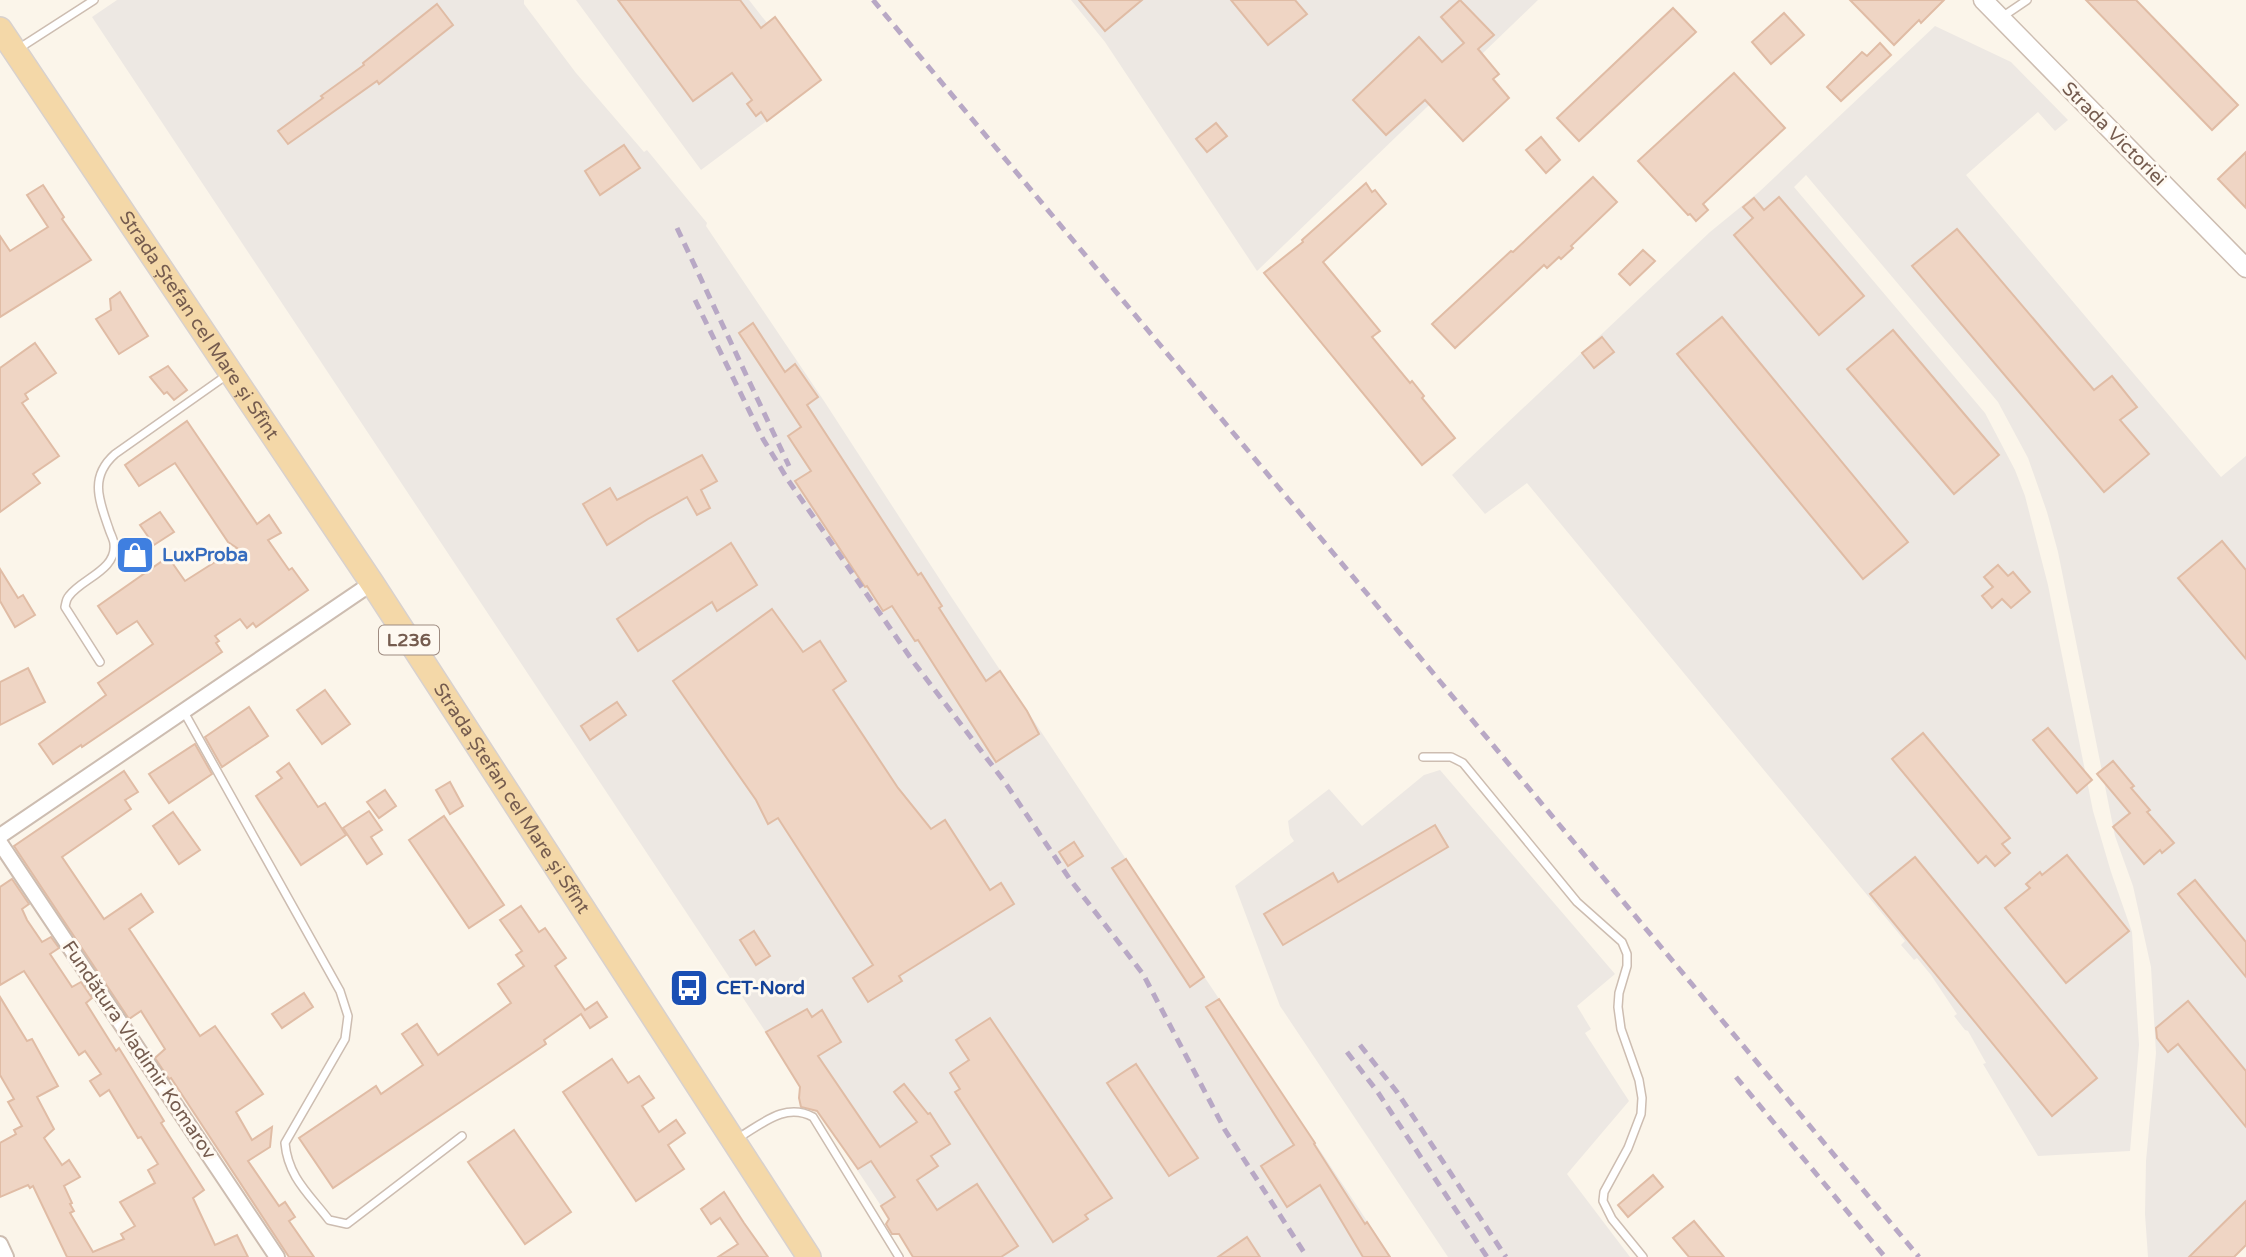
<svg xmlns="http://www.w3.org/2000/svg" width="2246" height="1257" font-family="'Varela Round',sans-serif">
  <style>
    .industrial { fill: #ede8e3 }
    .building { fill: #efd5c4; stroke: #e0bca5; stroke-width: 2 }
    .lines { fill: none; stroke-linecap: round; stroke-linejoin: round }
    .service-casing { stroke: #cdbdb1; stroke-width: 10 }
    .minor-casing { stroke: #cdbdb1; stroke-width: 18 }
    .tertiary-casing { stroke: #cdbdb1; stroke-width: 21 }
    .primary-casing { stroke: #d8d1ce; stroke-width: 26 }
    .service { stroke: #fff; stroke-width: 7 }
    .minor { stroke: #fff; stroke-width: 14 }
    .tertiary { stroke: #fff; stroke-width: 18 }
    .primary { stroke: #f4d8a8; stroke-width: 23 }
    .rail { stroke: #b8a8c5; stroke-width: 5; stroke-dasharray: 10 7; stroke-linecap: butt }
    .labels { text-anchor: middle; dominant-baseline: central; stroke-width: 6; stroke-linejoin: round; paint-order: stroke }
    .shield { fill: #fef9f1; stroke: #9e8b80; stroke-width: 2 }
    .shield-label { font-size: 18px; font-weight: bold; fill: #755c4f }
    .street-label { font-size: 19px; fill: #755c4f; stroke: #fef9f1 }
    .shop-label { font-size: 19px; font-weight: bold; fill: #366cbe; stroke: #fef9f1; text-anchor: start }
    .transit-label { font-size: 19px; font-weight: bold; fill: #164399; stroke: #fef9f1; text-anchor: start }
  </style>
  <rect width="100%" height="100%" fill="#fbf5ea"/>
  <g class="industrial">
    <path d="M117,0H524V4L576,73L644,152L647,150L707,223L706,226L824,401L950,595L1391,1257H915L92,17Z"/>
    <path d="M576,0H749L778,37L783,33L820,81L701,170Z"/>
    <path d="M1071,0H1538L1257,271L1105,42Z"/>
    <path d="M1935,26L2011,62L2068,120L2055,131L2038,112L1966,175L2221,477L2246,456V1245L2234,1257H2148L2145,1214L2146,1161L2156,1053L2151,967L2133,886L2115,836L2058,552L2047,512L2028,458L1998,402L1806,175L1794,187L1985,413L2015,470L2025,496L2048,585L2093,811L2111,872L2132,932L2139,1045L2130,1151L2038,1156L1983,1064L1986,1063L1968,1031L1965,1030L1954,1016L1957,1014L1931,975L1917,958L1914,960L1901,945L1905,941L1527,483L1485,514L1452,475L1710,232L1759,192Z"/>
    <path d="M1440,770L1615,974L1577,1006L1591,1029L1585,1033L1629,1101L1567,1174L1630,1257H1448L1280,1006L1235,886L1294,841L1290,835L1288,821L1329,789L1362,826L1424,775Z"/>
  </g>
  <g class="building">
    <path d="M618,0H740L761,28L775,17L821,80L767,121L761,112L756,116L747,104L752,100L732,73L693,101Z"/>
    <path d="M1079,0H1142L1105,31Z"/>
    <path d="M1231,0H1295L1307,14L1268,45Z"/>
    <path d="M1460,0L1494,35L1478,49L1499,74L1493,79L1509,98L1463,141L1425,100L1386,135L1353,100L1419,37L1442,62L1464,43L1441,17Z"/>
    <path d="M1850,0H1944L1921,23L1919,20L1894,45Z"/>
    <path d="M2086,0H2136L2238,105L2212,130Z"/>
    <path d="M437,4L453,25L379,84L377,81L288,144L278,131L323,98L321,96L364,65L363,63Z"/>
    <path d="M1673,8L1696,32L1579,141L1557,118Z"/>
    <path d="M1784,13L1804,35L1771,64L1752,42Z"/>
    <path d="M1880,43L1891,55L1841,101L1827,87L1862,52L1867,56Z"/>
    <path d="M1734,73L1785,128L1703,204L1708,210L1696,221L1690,214L1688,215L1638,161Z"/>
    <path d="M1216,123L1227,136L1207,152L1196,139Z"/>
    <path d="M1541,137L1560,160L1546,173L1526,150Z"/>
    <path d="M624,145L640,168L600,195L585,171Z"/>
    <path d="M2246,152V208L2218,179Z"/>
    <path d="M1593,177L1617,202L1571,246L1573,248L1561,259L1559,257L1547,268L1544,265L1455,348L1432,324L1511,251L1513,252Z"/>
    <path d="M1366,183L1372,192L1375,190L1386,204L1323,262L1380,331L1372,337L1410,383L1412,381L1424,396L1422,398L1455,438L1422,465L1264,273L1303,242L1302,240Z"/>
    <path d="M43,185L64,217L62,219L91,260L0,317V236L10,251L48,227L27,195Z"/>
    <path d="M1779,197L1864,296L1819,335L1734,235L1753,218L1743,207L1754,198L1764,210Z"/>
    <path d="M1957,229L2094,390L2112,376L2137,407L2120,420L2149,454L2104,492L1912,266Z"/>
    <path d="M1643,250L1655,261L1630,285L1619,274Z"/>
    <path d="M120,292L148,336L119,354L96,319L111,310L110,299Z"/>
    <path d="M1722,317L1908,542L1863,579L1677,354Z"/>
    <path d="M753,323L785,372L795,364L818,397L807,405L918,575L921,573L942,606L939,608L986,681L1000,671L1027,711L1039,734L996,762L918,640L915,641L892,606L883,611L867,586L865,587L795,481L811,471L788,436L801,427L739,333Z"/>
    <path d="M1893,330L1999,455L1954,494L1847,369Z"/>
    <path d="M1602,337L1614,352L1594,368L1582,353Z"/>
    <path d="M35,343L56,373L25,394L28,399L22,403L59,456L33,474L40,483L0,512V368Z"/>
    <path d="M168,366L187,390L174,400L167,392L164,394L150,377Z"/>
    <path d="M187,421L257,524L269,515L281,533L268,540L289,570L292,568L308,590L256,627L253,623L247,628L240,619L215,636L219,641L216,643L222,652L82,747L81,745L53,764L39,744L106,695L98,683L153,644L137,621L117,634L98,606L168,557L185,581L237,548L228,542L175,463L139,486L125,465Z"/>
    <path d="M702,455L717,481L701,490L710,508L697,515L687,497L648,519L607,545L583,504L610,488L617,500Z"/>
    <path d="M160,512L174,532L154,545L140,525Z"/>
    <path d="M2222,541L2246,570V659L2178,578Z"/>
    <path d="M731,543L757,585L717,611L712,602L638,651L617,619Z"/>
    <path d="M1998,565L2008,576L2013,572L2030,592L2011,608L2002,599L1992,608L1982,596L1993,587L1984,577Z"/>
    <path d="M0,569L18,598L23,595L35,615L15,627L0,601Z"/>
    <path d="M772,609L803,652L820,641L846,681L833,690L898,788L931,829L945,820L990,890L1001,883L1014,904L899,976L902,981L868,1002L853,978L873,965L778,818L768,824L756,800L673,681Z"/>
    <path d="M28,668L45,702L0,725V682Z"/>
    <path d="M325,690L350,724L322,744L297,710Z"/>
    <path d="M617,702L626,715L590,740L581,726Z"/>
    <path d="M249,707L268,736L222,767L205,737Z"/>
    <path d="M2048,728L2092,780L2077,793L2033,740Z"/>
    <path d="M1923,733L2010,838L2002,844L2010,853L1995,866L1986,856L1978,863L1892,759Z"/>
    <path d="M195,744L212,774L169,803L149,774Z"/>
    <path d="M2113,761L2134,786L2131,788L2150,810L2147,812L2174,843L2162,853L2160,850L2144,864L2113,827L2130,813L2097,774Z"/>
    <path d="M289,763L318,807L325,803L346,835L301,865L256,796L282,778L277,772Z"/>
    <path d="M124,771L138,792L125,800L131,809L62,857L104,919L141,894L153,912L129,929L200,1036L215,1026L263,1094L236,1112L252,1140L272,1127L270,1147L248,1161L279,1206L285,1202L295,1217L289,1221L314,1257H289L171,1078L169,1079L155,1058L165,1049L141,1011L129,1019L14,846Z"/>
    <path d="M450,782L463,806L450,814L436,790Z"/>
    <path d="M385,790L396,806L379,818L367,802Z"/>
    <path d="M369,811L382,830L371,837L382,854L367,864L343,828Z"/>
    <path d="M173,812L200,850L179,864L153,826Z"/>
    <path d="M444,816L504,905L469,928L409,840Z"/>
    <path d="M1435,825L1448,847L1283,945L1264,914L1333,873L1338,882Z"/>
    <path d="M1074,842L1083,856L1068,866L1059,852Z"/>
    <path d="M2067,855L2129,931L2066,983L2005,908L2030,888L2026,884L2040,872L2042,875Z"/>
    <path d="M1915,857L2097,1078L2052,1116L1870,894Z"/>
    <path d="M1126,859L1204,977L1190,987L1112,868Z"/>
    <path d="M12,879L29,904L22,909L27,920L42,942L51,937L59,948L50,954L72,987L81,982L92,998L86,1003L116,1051L119,1048L164,1121L161,1123L204,1190L193,1198L215,1245L237,1235L248,1257H67L33,1186L30,1188L28,1185L0,1197V1143L16,1134L14,1130L22,1126L8,1102L14,1099L0,1075V997L27,1041L32,1039L58,1086L37,1097L54,1129L44,1138L62,1165L69,1160L80,1177L64,1186L72,1203L70,1204L74,1211L70,1213L93,1252L124,1239L121,1234L135,1226L120,1202L155,1183L148,1170L158,1164L141,1137L138,1138L109,1090L100,1096L90,1081L101,1074L85,1051L79,1055L24,971L0,985V887Z"/>
    <path d="M2195,880L2246,942V977L2178,894Z"/>
    <path d="M521,906L539,932L545,928L566,958L555,966L585,1010L597,1002L607,1017L590,1028L581,1014L544,1040L546,1044L333,1188L299,1138L376,1086L381,1094L423,1065L402,1034L417,1024L438,1055L511,1003L498,984L524,966L516,955L522,951L500,920Z"/>
    <path d="M754,931L770,956L756,965L740,940Z"/>
    <path d="M304,993L313,1007L282,1028L272,1014Z"/>
    <path d="M1219,999L1315,1143L1314,1144L1365,1224L1367,1222L1390,1257H1363L1320,1185L1287,1207L1261,1166L1294,1145L1206,1007Z"/>
    <path d="M2188,1001L2246,1071V1127L2178,1044L2168,1052L2157,1038L2156,1028Z"/>
    <path d="M807,1009L812,1017L822,1010L841,1042L818,1056L880,1147L917,1122L894,1092L904,1084L928,1114L930,1113L950,1144L931,1156L938,1166L917,1180L937,1210L977,1184L1018,1246L1001,1257H913L899,1234H892L886,1224L889,1219L881,1206L895,1197L871,1161L858,1169L817,1111L801,1107L799,1098L800,1087L766,1032Z"/>
    <path d="M990,1018L1112,1198L1085,1215L1088,1219L1053,1242L955,1092L960,1089L950,1073L969,1060L956,1040Z"/>
    <path d="M612,1059L628,1083L639,1076L654,1098L642,1106L659,1132L676,1120L685,1133L668,1145L684,1169L636,1201L563,1092Z"/>
    <path d="M1136,1064L1198,1158L1169,1176L1107,1083Z"/>
    <path d="M514,1130L571,1212L525,1244L468,1162Z"/>
    <path d="M1653,1175L1663,1187L1628,1217L1618,1205Z"/>
    <path d="M724,1192L744,1223L768,1257H718L738,1244L720,1218L711,1224L701,1209Z"/>
    <path d="M2246,1201V1245L2234,1257H2189Z"/>
    <path d="M1694,1221L1724,1257H1689L1673,1238Z"/>
    <path d="M1247,1237L1260,1257H1218Z"/>
  </g>
  <g class="lines">
    <g class="service-casing">
      <g id="service">
        <path d="M2002,17L2027,0"/>
        <path d="M18,49L94,0"/>
        <path d="M100,662L65,607C66,603 66,599 69,596C81,579 117,570 114,544C114,540 110,533 109,529C99,500 89,477 115,454L227,375"/>
        <path d="M184,712L340,991L348,1016L345,1039L285,1143C288,1177 309,1194 329,1220L347,1224L462,1136"/>
        <path d="M1423,757H1451L1463,763L1577,902L1622,942L1627,954V966L1619,993L1618,1007L1621,1029L1639,1080L1642,1098L1641,1114L1628,1148L1604,1192L1603,1201L1612,1219L1643,1257"/>
        <path d="M738,1138C762,1124 785,1102 813,1117L899,1257"/>
      </g>
    </g>
    <g class="minor-casing">
      <g id="minor">
        <path d="M0,836L372,583"/>
        <path d="M0,843L277,1257"/>
        <path d="M0,1244L6,1257"/>
      </g>
    </g>
    <g class="tertiary-casing">
      <path id="tertiary" d="M1983,0L2246,268"/>
    </g>
    <g class="primary-casing">
      <g id="primary">
        <path id="s1" d="M0,29L372,583L809,1257"/>
      </g>
    </g>
    <use href="#service" class="service"/>
    <use href="#minor" class="minor"/>
    <use href="#tertiary" class="tertiary"/>
    <use href="#primary" class="primary"/>
    <g class="rail">
      <path d="M873,0L1919,1257"/>
      <path d="M677,228L789,466"/>
      <path d="M695,300L763,439L788,480L912,660L1004,781L1069,878L1143,974L1225,1130L1307,1257"/>
      <path d="M1360,1045L1397,1092L1506,1257"/>
      <path d="M1347,1052L1377,1091L1487,1257"/>
      <path d="M1736,1077L1885,1257"/>
    </g>
  </g>
  <defs>
    <g id="shop-square" transform="scale(2.0125)"><rect x="-9" y="-9" width="18" height="18" rx="4" fill="#3f7fe0" stroke="#fef9f1"/><path d="M-5-2.5h2.3a2.7 3.5 0 0 1 5.4 0H5L5.5 6h-11ZM-1.5-2.5h3a1.5 2.3 0 0 0-3 0Z" fill="#fff"/></g>
    <g id="bus-square" transform="scale(2.0125)"><rect x="-9" y="-9" width="18" height="18" rx="4" fill="#1a4fb4" stroke="#fef9f1"/><path d="M-5-6H5V4H4V6H2V4H-2V6H-4V4H-5ZM-3.5-4V0h7V-4ZM-3.5 1.2v1.5H-2V1.2ZM2 1.2v1.5H3.5V1.2Z" fill="#fff"/></g>
  </defs>
  <g fill-rule="evenodd">
    <use href="#shop-square" x="135" y="555"/>
    <use href="#bus-square" x="689" y="988"/>
  </g>
  <g class="labels">
    <rect class="shield" x="379" y="625.5" width="60" height="29" rx="5"/>
    <g class="shield-label">
      <text x="409" y="640">L236</text>
    </g>
    <g class="street-label">
      <text transform="translate(2114 134) rotate(45)">Strada Victoriei</text>
      <text stroke="none"><textPath href="#s1" startOffset="357">Strada Ștefan cel Mare și Sfînt</textPath></text>
      <text stroke="none"><textPath href="#s1" startOffset="924">Strada Ștefan cel Mare și Sfînt</textPath></text>
      <text transform="translate(139 1050) rotate(56)">Fundătura Vladimir Komarov</text>
    </g>
    <g class="shop-label">
      <text x="162" y="555">LuxProba</text>
    </g>
    <g class="transit-label">
      <text x="716" y="988">CET-Nord</text>
    </g>
  </g>
</svg>
